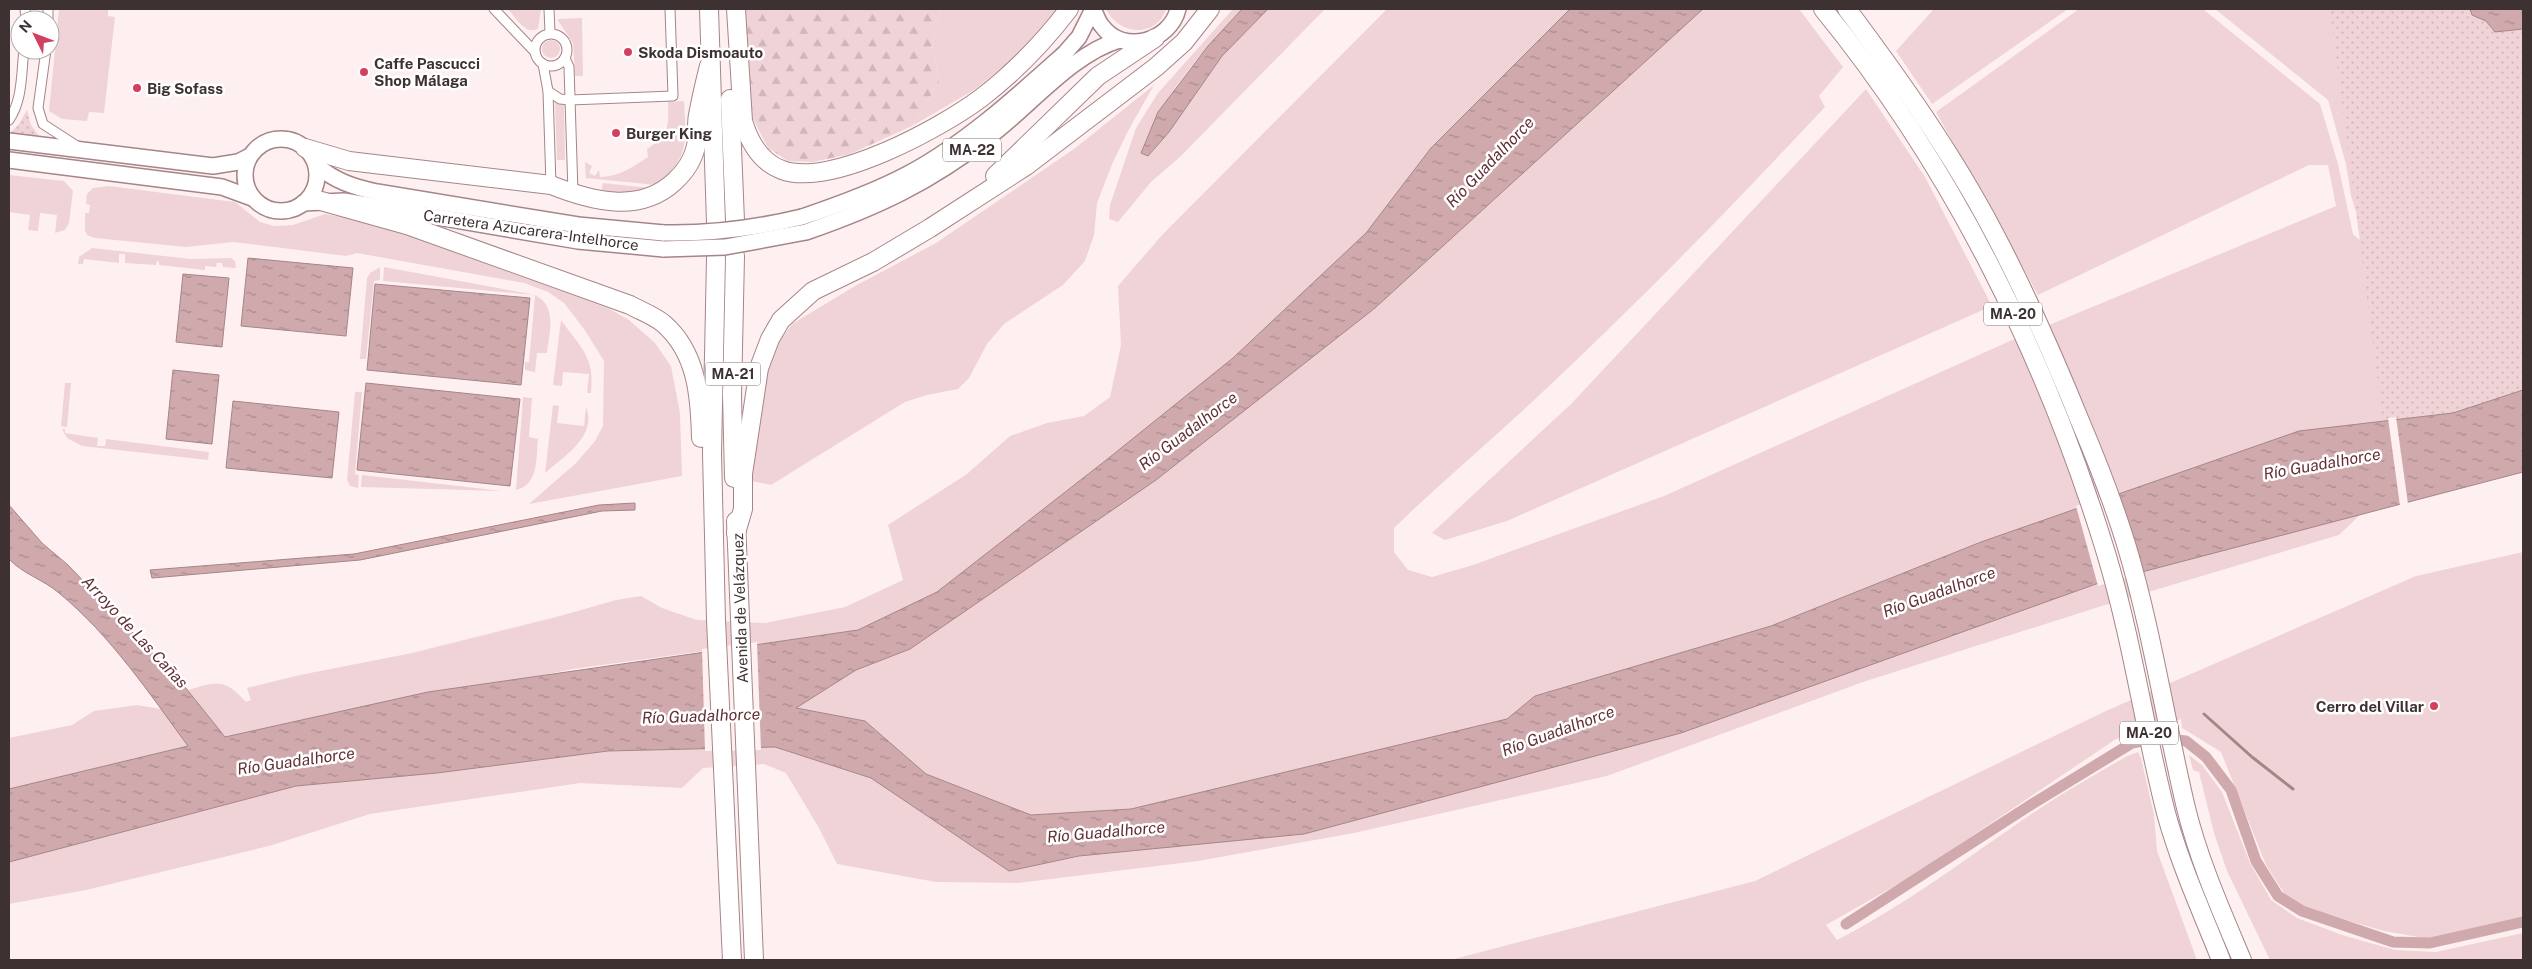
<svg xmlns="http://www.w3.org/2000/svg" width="2532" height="969" font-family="'Public Sans',sans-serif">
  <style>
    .grass { fill: #f0d3d6 }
    .forest { fill: url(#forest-firs) }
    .park { fill: url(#park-dots) }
    .water { fill: url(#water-ripples); stroke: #a48588 }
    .pier { fill: #fef0f1 }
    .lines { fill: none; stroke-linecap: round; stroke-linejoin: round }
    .stream { stroke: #a48588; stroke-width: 3 }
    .canal { stroke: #d0a9ad; stroke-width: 11 }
    .minor-casing { stroke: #a68588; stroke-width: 11 }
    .primary-casing { stroke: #a68588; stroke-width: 18 }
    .motorway-casing { stroke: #a68588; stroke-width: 20 }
    .minor { stroke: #fff; stroke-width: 9 }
    .primary { stroke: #fff; stroke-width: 15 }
    .motorway { stroke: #fff; stroke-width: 18 }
    .primary-bridge-casing { stroke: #a68588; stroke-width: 18; stroke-linecap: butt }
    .primary-bridge { stroke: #fff; stroke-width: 15 }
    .poi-dot { fill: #d1415f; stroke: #fff; stroke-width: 2 }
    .labels { text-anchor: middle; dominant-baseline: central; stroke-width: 5; stroke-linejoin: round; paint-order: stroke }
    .shield { fill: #fff; stroke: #786f70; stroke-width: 1 }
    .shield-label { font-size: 14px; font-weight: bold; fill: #3e3132 }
    .poi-label { font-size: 15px; font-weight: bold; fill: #3e3132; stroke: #fff; text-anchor: start }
    .street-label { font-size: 15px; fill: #3e3132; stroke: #fff }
    .water-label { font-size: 16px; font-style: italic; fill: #632f36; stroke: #fff }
  </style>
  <defs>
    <pattern id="forest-firs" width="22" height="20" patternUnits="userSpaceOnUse" patternTransform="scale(1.25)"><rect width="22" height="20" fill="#f0d3d6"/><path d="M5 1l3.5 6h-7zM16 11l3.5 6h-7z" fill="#cfb6b8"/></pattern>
    <pattern id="park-dots" width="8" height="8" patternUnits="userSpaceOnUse" patternTransform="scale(1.25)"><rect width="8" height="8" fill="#f0d3d6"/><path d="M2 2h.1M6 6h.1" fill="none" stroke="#cfb6b8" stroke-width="1.8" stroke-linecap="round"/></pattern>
    <pattern id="water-ripples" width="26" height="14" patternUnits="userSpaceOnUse" patternTransform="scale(1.25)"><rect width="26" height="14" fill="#d0a9ad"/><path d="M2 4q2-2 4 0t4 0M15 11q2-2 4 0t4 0" fill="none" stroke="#aa8a8d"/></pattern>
  </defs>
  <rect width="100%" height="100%" fill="#fef0f1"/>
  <g class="grass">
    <path d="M59,9H108V16L115,17L104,113L89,112L87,121L62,119L49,111Z"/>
    <path d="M508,9H541L538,29C525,35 516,18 508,9Z"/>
    <path d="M941,9H1058L1021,52L974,90L912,126L939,82L932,43Z"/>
    <path d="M1106,9H1166C1156,39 1118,35 1106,9Z"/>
    <path d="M1233,9H1242C1203,51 1160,97 1141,153L1148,156L1169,132L1222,56L1268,9H1325L1181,156L1151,182L1118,222L1109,219L1110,205L1136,128L1158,93Z"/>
    <path d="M1387,9H1570L1431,148L1366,233L1233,358L1105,461L937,592L858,630L573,669L225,737L188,690C217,681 225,678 246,702L251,700L247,688L300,675L412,653L560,616L616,600L641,596L662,608L697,620L765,623L845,607L903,580L888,525L967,474L1010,436L1047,423L1084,416L1110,397L1121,345L1118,286L1162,235Z"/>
    <path d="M1703,9H1799L1843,67L1819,96L1825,107C1735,203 1644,297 1548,387C1498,435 1444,479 1394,528V552L1408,570L1432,577L1473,565L1664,496L2010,341L2336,206L2328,165H2309L2038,295L1936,112L2079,9H2203L2320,104L2338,164L2353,234L2523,390L2453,413L2299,431L1981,542L1771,626L1535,696L1507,719L1131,809L1031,815L926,774L865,721L795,708L856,670L910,649L1375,308Z"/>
    <path d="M1934,9H2068L1932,104L1896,51Z"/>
    <path d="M2215,9H2335L2357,215L2351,196L2346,164L2328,100Z"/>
    <path d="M582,18L583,76H575L573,43L557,19Z"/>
    <circle cx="551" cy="49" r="9"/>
    <path d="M1154,85L1128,131L1113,162L1097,203L1094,235L1085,261L1063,285L1004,324L987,344L969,378L958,389L927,395L905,402L771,485L751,481L755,431L765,378L774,349L792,324L855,286L936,243L1074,149Z"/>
    <path d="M1866,89L1925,177L1992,306L1507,521L1445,540L1432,533L1571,404Z"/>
    <path d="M555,101L564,105L565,160H557Z"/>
    <path d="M684,101C686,140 690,159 656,185L586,178L585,162L592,166L589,173L595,176L599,170L600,177C618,177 633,167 648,157L647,149C669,135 669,127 668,102Z"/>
    <path d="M9,175L64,181L73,191L69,223L65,230L55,233L57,215L40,213L38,231L28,230L30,215L9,212Z"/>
    <path d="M603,183L650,188C634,193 618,194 601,192Z"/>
    <path d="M109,186L235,202L260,222L274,226L293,225L325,214L368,221L608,308L629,320L655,343L671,366L680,413L682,476L529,504L576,463L595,441L603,426L604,361L584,329L564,303L548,292L524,283L357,253L346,256L234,242L185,247L95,238L87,235L85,230V213H89L90,205L86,204L87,194L93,188Z"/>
    <path d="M92,248L191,259L231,258L235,261L236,268L223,267L222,263H217L216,267L205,266V270L159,265V262L157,261L156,265L125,263V254H119V263L84,259L83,264H78L79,257Z"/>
    <path d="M380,267V280L374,281L366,359H360L367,278L370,273Z"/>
    <path d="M384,267L535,295C558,306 549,334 547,353H537L535,372L525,370V362H529L535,295L383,281Z"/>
    <path d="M561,320C581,348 595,357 591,393H587L589,374L563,372L562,386L553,385Z"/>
    <path d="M65,383H71L67,427L61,426Z"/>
    <path d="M355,392H362L355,474L359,475L358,488L350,486L347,480Z"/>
    <path d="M523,397L532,398L529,437L538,439C536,457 539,485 516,490Z"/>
    <path d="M553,405L559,406L557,423L584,426L586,407C598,436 563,457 545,473Z"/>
    <path d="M62,429H65V433L98,438L97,446H105L106,439L209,452L208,460L82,446L67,438Z"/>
    <path d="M362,475L502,491L361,487Z"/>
    <path d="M2362,513L2339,535L2105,605L1863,682L1607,776L1354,833L1198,861L1018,883L936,882L837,864L819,828L786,773L764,764L703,768L682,788L580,783L370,814L269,846L86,890L9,904V862L296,786L437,773L608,751L775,747L871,778L1009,871L1681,733L2096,584Z"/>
    <path d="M2523,552V917L2429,939L2384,931L2318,912L2292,901L2284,893L2266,865L2221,752L2182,728L2181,719L2116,739L1914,875L1826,925L1837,940C1908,904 1972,854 2039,809C2067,790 2097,774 2127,756L2138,752L2141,758L2154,815L2157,851L2197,960H1450L1755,881L2108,710L2416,576Z"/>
    <path d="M137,705L161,709L189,746L9,789V738L72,725L94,711Z"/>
    <path d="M2189,755L2202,765L2222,792L2250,863L2271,900L2297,918L2342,935L2395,950L2436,952L2523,933V960H2270L2227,871L2214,833L2199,772L2193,770Z"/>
  </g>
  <path class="forest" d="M746,9H941L932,43L939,82L912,126L850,154L813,162L788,161L768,148L749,111Z"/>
  <g class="park">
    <path d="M2330,9H2523V390L2453,413L2383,421Z"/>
    <path d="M27,110L31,125L39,136L10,133L19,124Z"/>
  </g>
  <g class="water">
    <path d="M1242,9H1268L1222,56L1169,132L1148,156L1141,153L1158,112L1208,46Z"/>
    <path d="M1570,9H1703L1375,308L1156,480L910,649L856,670L796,708L865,721L926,774L1031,815L1131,809L1507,719L1535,696L1771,626L1981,542L2299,431L2453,413L2523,390V472L2096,584L1681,733L1304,834L1079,856L1009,871L871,778L775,747L608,751L437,773L296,786L9,862V789L188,746C149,693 111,636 59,593C44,580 23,574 9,559V505L42,543L68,565L185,687L225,737L428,692L858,630L937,592L1105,461L1233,358L1366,233L1431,148Z"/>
    <path d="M2470,9H2523V29L2495,32L2486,21L2472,15Z"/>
    <path d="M248,258L353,268L346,336L241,326Z"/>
    <path d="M183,274L229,278L222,347L176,342Z"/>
    <path d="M375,284L530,298L521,385L367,370Z"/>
    <path d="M173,370L219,375L212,444L166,439Z"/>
    <path d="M366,383L520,399L510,486L357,470Z"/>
    <path d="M233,401L339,412L332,478L226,468Z"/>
    <path d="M635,503V510L602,511L360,560L152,578L150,570L354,554L599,505Z"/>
  </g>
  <g class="pier">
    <path d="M2396,417L2408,504L2400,506L2388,418Z"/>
    <path d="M2113,493L2136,575L2098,586L2076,506Z"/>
    <path d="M757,642L761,750L705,751L702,649Z"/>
  </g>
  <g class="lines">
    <path class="stream" d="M2204,714L2252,757L2293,789"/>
    <path class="canal" d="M1846,924L2029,806L2132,743L2157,738L2186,741L2206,757L2231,790L2256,861L2278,896L2302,911L2393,942L2430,943L2523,922"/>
    <g class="minor-casing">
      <g id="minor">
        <path d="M25,9L26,20"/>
        <path d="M494,9L535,52"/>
        <path d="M549,9L550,33"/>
        <path d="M48,20V9"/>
        <circle cx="551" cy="50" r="16"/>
        <path d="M46,50L38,108L43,124L77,146"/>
        <path d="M565,58L569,67L573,193"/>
        <path d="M543,64L548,91L551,185"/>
        <path d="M548,91L560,99L570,100L673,96L670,9"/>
        <path d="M9,120C23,99 21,74 24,50"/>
      </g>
    </g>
    <g class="primary-casing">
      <g id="primary">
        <path d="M1093,9C1096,14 1098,22 1102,26C1123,55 1170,42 1178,9"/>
        <circle cx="281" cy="175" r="36"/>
        <path d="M9,141L213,166L238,162L250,156"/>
        <path d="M9,160L222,187L252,198"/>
        <path d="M316,165C335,181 353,187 377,192L578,225L664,233"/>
        <path d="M303,203L344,201L578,241L664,249"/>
        <path d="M802,217C838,205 874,192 908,174C966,143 1017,96 1065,53L1079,37L1093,9"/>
        <path d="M806,232C878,207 929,183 990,136C1030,106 1072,54 1119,40"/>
      </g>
    </g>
    <g class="motorway-casing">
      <g id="motorway">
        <path d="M709,9L716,223"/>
        <path d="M736,9L743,121C749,141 760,162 782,170C831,188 941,128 981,98C1015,72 1043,43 1069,9"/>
        <path d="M1823,9C1953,168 2046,357 2106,553C2132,639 2144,727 2166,813C2180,864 2202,912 2221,960"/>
        <path d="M1847,9C1900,80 1952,153 1993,231C2026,293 2054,357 2080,421C2097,461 2113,502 2126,544C2152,630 2165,720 2186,808C2199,861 2221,910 2242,960"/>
        <path d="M730,99L735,221"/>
        <path d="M305,148L349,161L551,185C591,201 639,214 674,182C685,172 693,160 696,146C698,136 696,125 698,115C701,99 705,82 709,66"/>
        <path d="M995,176L1098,76L1155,38"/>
        <path d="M321,201L407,225L630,305C641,311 655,316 664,324C697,353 700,396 701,438"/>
        <path d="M716,258L712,453L716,620L732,960"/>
        <path d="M734,478L732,395L735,256"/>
        <path d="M736,521L754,960"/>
        <path d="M736,533L743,509V474L759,368L770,339L781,320L813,291L873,262L930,228L1026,166L1156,67L1184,42L1210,9"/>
      </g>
    </g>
    <use href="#minor" class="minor"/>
    <use href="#primary" class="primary"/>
    <use href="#motorway" class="motorway"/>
    <g class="primary-bridge-casing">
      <g id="primary-bridge">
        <path d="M664,233C711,234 756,228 802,217"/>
        <path d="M664,249L725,247L806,232"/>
      </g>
    </g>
    <use href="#primary-bridge" class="primary-bridge"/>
  </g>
  <g class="poi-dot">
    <circle cx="628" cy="52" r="5"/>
    <circle cx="364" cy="72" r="5"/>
    <circle cx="137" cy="88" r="5"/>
    <circle cx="616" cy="133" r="5"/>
    <circle cx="2434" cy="706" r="5"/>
  </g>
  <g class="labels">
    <g class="shield">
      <rect x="943" y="138.5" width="58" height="23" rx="4"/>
      <rect x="1984" y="302.5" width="58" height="23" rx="4"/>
      <rect x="705.5" y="362.5" width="55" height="23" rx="4"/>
      <rect x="2120" y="721.5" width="58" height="23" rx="4"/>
    </g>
    <g class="shield-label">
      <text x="972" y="150">MA-22</text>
      <text x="2013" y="314">MA-20</text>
      <text x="733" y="374">MA-21</text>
      <text x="2149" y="733">MA-20</text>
    </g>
    <g class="poi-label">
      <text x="638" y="52">Skoda Dismoauto</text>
      <text x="374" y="63">Caffe Pascucci<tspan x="374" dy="17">Shop Málaga</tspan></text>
      <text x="147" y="88">Big Sofass</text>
      <text x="626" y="133">Burger King</text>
      <text x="2424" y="706" text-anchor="end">Cerro del Villar</text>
    </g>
    <g class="street-label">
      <text transform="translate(531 230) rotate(8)">Carretera Azucarera-Intelhorce</text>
      <text transform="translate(740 608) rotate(-92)">Avenida de Velázquez</text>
    </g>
    <g class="water-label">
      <text transform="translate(1490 162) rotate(-46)">Río Guadalhorce</text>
      <text transform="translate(1188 431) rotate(-37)">Río Guadalhorce</text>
      <text transform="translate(2322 464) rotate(-10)">Río Guadalhorce</text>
      <text transform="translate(1939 592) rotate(-20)">Río Guadalhorce</text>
      <text transform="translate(135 632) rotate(47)">Arroyo de Las Cañas</text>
      <text transform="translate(701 716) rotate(-2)">Río Guadalhorce</text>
      <text transform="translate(1558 731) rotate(-20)">Río Guadalhorce</text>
      <text transform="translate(296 761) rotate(-8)">Río Guadalhorce</text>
      <text transform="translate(1106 832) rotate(-5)">Río Guadalhorce</text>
    </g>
  </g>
  <rect width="2532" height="969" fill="none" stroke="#3e3132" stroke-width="20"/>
  <g transform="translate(35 35) rotate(312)"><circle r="24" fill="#ffffff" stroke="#b2adad"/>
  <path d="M0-4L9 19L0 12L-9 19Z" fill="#d1415f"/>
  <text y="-8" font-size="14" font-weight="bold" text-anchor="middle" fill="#3e3132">N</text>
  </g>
</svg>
